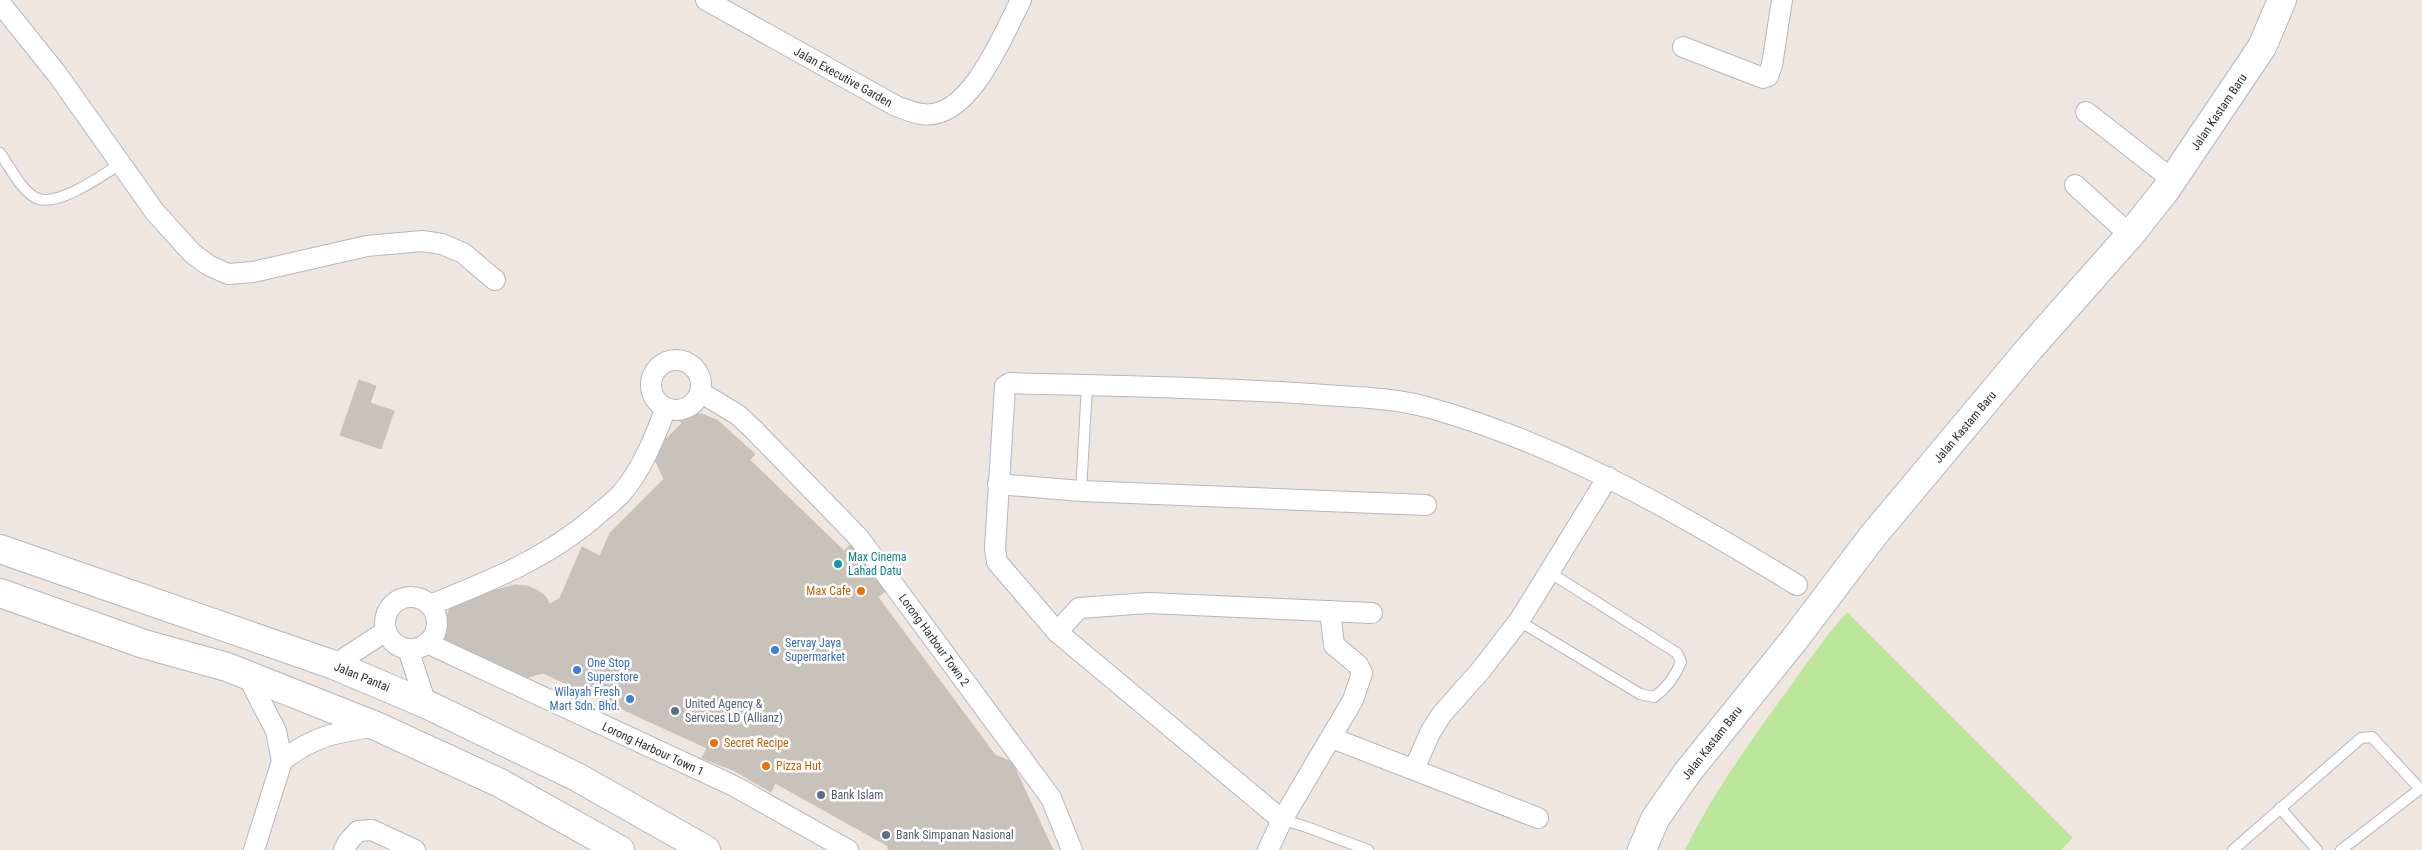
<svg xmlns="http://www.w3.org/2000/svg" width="2422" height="850" font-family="'Roboto Condensed',sans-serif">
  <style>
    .green { fill: #bce79a }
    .building { fill: #c8c2ba; stroke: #cbc2b8 }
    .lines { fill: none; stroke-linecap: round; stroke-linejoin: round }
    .lane-casing { stroke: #b3b7c1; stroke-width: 12 }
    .street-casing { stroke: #b3b7c1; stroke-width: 22 }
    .secondary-casing { stroke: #b3b7c1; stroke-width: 30 }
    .lane { stroke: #fff; stroke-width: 10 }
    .street { stroke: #fff; stroke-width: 20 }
    .secondary { stroke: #fff; stroke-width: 28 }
    .culture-dot { fill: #0f9aa8; stroke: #fff; stroke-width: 2 }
    .food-dot { fill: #e8710a; stroke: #fff; stroke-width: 2 }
    .shop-dot { fill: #3f7fe0; stroke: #fff; stroke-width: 2 }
    .service-dot { fill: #5c6f8a; stroke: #fff; stroke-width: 2 }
    .labels { text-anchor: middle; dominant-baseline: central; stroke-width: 5; stroke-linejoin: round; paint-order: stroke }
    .street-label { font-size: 12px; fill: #2d2d2d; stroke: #fff }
    .culture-label { font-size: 12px; fill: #0d838f; stroke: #fff; text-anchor: start }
    .food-label { font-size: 12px; fill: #c56008; stroke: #fff; text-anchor: start }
    .shop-label { font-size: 12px; fill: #366cbe; stroke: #fff; text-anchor: start }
    .service-label { font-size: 12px; fill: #4e5e75; stroke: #fff; text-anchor: start }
  </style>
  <rect width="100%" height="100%" fill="#efe6df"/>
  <path class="green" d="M1847,612L2073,838L2061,850H1685C1712,795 1748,744 1784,695C1805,666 1824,638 1847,612Z"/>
  <g class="building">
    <path d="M359,380L376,386L370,403L394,411L381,449L340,435Z"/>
    <path d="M693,414H702L717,420L755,454L750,460L844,551L853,542L887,590L878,597L995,755L1012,762L1053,850H888V846L775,783L771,792L735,771L702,758L707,748L543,673L518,680L446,642L443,629L449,610L456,602L469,597L515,585L527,586L537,590L545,596L550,604L560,598L582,547L600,556L610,533L664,479L655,460L656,452L663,436L666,439L682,423L678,419Z"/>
  </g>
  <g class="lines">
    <g class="lane-casing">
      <g id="lane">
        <path d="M0,153C10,167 20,189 36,198C57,208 103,175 120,164"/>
        <path d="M1081,491L1087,386"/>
        <path d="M1519,621L1640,694L1654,697C1667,688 1675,677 1681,662L1677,653L1549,572"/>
        <path d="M2280,808L2317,850"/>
        <path d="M1282,820L1304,826L1368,850"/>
        <path d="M2233,850L2361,738L2372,737L2420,789L2341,850"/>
      </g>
    </g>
    <g class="street-casing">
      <g id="street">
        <path d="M706,0L896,106C904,109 913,113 922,114C970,121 1003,34 1021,0"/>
        <path d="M0,3L57,74L155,212L192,253L208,265L228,274L253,272L367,246L422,241L442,244L463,253L495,280"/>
        <path d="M1683,47L1763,78L1768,76L1772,65L1782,0"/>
        <path d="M2086,112L2173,180"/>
        <path d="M2075,185L2130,235"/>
        <circle cx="676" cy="385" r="25"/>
        <path d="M700,392L738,415L754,430L859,538L1051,798L1072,850"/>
        <path d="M998,484L1081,491L1426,505"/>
        <circle cx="411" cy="623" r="26"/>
        <path d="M430,605C490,581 548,558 597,515C604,509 613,502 620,495C642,470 654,439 666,408"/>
        <path d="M1057,632L1079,608L1148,603L1372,613"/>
        <path d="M427,643L734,786L848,850"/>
        <path d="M408,649L426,704"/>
        <path d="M334,665L386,631"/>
        <path d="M247,675L276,731L282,761L254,850"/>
        <path d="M1332,738L1538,818"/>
        <path d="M282,761C313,736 338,732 376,726"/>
        <path d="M1414,769L1431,731L1442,714L1481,670L1519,621L1608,477"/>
        <path d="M1282,820L1057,632L997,562L995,548L1005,386L1010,383C1111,386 1210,387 1310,394C1350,397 1392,397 1430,408C1562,445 1681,514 1797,585"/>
        <path d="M344,850L348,842L358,831L372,830L415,850"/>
        <path d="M1268,850L1282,820L1353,700L1362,673L1358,665L1334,645L1330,611"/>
      </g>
    </g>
    <g class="secondary-casing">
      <g id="secondary">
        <path d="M0,549L334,665L426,704L577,777L706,850"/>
        <path d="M0,593L144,644L227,667L376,726L500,783L620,850"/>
        <path d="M1642,850L1655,819L1687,773L1794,640L1872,537L2030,348L2130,235L2165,191L2262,47L2282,0"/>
      </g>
    </g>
    <use href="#lane" class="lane"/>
    <use href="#street" class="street"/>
    <use href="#secondary" class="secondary"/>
  </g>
  <circle class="culture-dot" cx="838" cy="564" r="5"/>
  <g class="food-dot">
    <circle cx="861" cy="591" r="5"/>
    <circle cx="714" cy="743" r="5"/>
    <circle cx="766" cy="766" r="5"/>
  </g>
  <g class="shop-dot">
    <circle cx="775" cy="650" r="5"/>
    <circle cx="577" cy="670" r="5"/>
    <circle cx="630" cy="699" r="5"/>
  </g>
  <g class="service-dot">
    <circle cx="675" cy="711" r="5"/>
    <circle cx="821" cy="795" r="5"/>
    <circle cx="886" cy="835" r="5"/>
  </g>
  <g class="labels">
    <g class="street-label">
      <text transform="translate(843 77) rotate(29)">Jalan Executive Garden</text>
      <text transform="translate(2219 112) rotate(-56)">Jalan Kastam Baru</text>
      <text transform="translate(1965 427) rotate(-50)">Jalan Kastam Baru</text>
      <text transform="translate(934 640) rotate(54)">Lorong Harbour Town 2</text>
      <text transform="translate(362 677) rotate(22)">Jalan Pantai</text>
      <text transform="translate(1712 743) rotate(-52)">Jalan Kastam Baru</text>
      <text transform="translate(653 749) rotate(25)">Lorong Harbour Town 1</text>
    </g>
    <g class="culture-label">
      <text x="848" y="557">Max Cinema<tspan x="848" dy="14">Lahad Datu</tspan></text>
    </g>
    <g class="food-label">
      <text x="851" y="591" text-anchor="end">Max Cafe</text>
      <text x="724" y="743">Secret Recipe</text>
      <text x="776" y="766">Pizza Hut</text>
    </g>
    <g class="shop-label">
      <text x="785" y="643">Servay Jaya<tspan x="785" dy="14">Supermarket</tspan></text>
      <text x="587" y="663">One Stop<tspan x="587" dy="14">Superstore</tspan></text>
      <text x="620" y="692" text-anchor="end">Wilayah Fresh<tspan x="620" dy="14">Mart Sdn. Bhd.</tspan></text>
    </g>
    <g class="service-label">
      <text x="685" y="704">United Agency &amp;<tspan x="685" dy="14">Services LD (Allianz)</tspan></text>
      <text x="831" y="795">Bank Islam</text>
      <text x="896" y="835">Bank Simpanan Nasional</text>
    </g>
  </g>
</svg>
